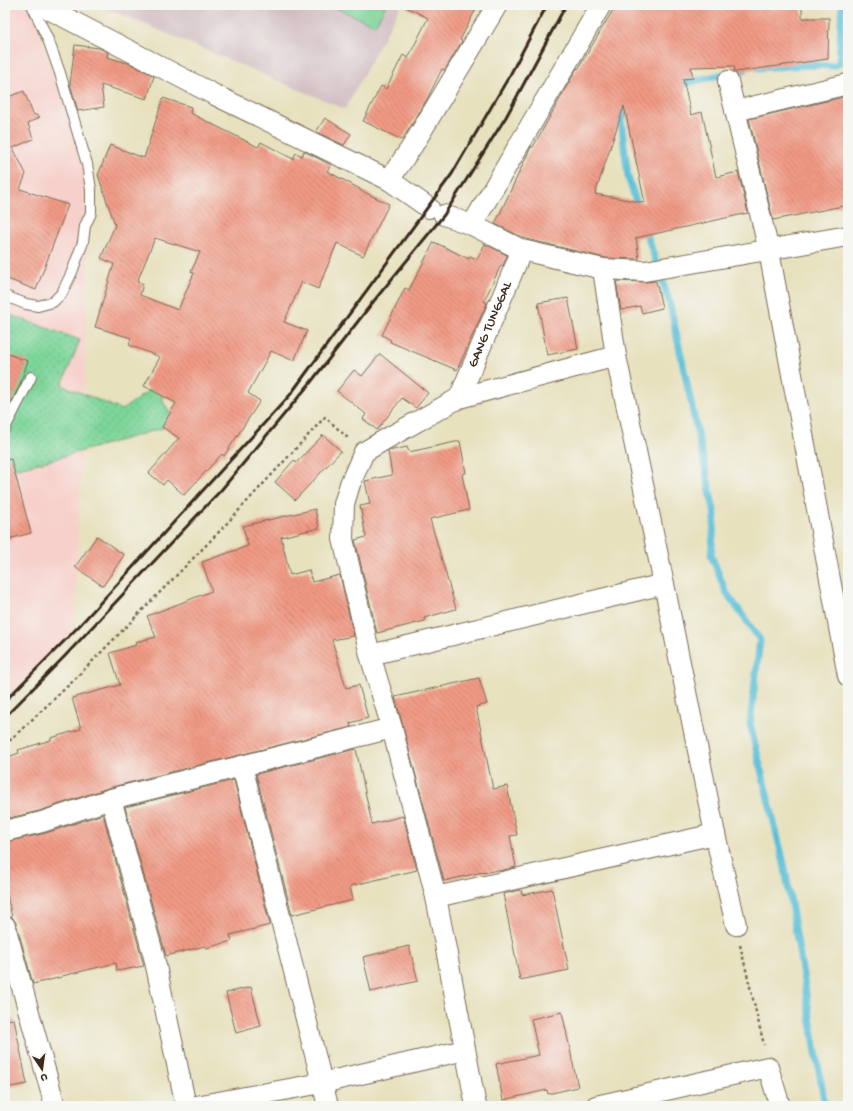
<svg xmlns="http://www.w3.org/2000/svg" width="853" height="1111" font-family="'Gochi Hand',sans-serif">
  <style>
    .built { fill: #f7d0cb }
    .industrial { fill: #d2bec2 }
    .grass { fill: url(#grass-dots); stroke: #5c805c }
    .garden { fill: #7dd59a; stroke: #5c805c }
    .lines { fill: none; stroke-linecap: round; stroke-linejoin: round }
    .stream { stroke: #5bc0d8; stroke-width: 7 }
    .building { fill: url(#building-back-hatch); fill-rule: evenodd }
    .lane-casing { stroke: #776a56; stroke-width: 12 }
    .street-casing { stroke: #776a56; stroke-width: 22 }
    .path { stroke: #776a56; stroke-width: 2.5; stroke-dasharray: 3 3; stroke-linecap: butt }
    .lane { stroke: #fff; stroke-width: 10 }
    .street { stroke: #fff; stroke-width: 20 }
    .rail { stroke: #3b2a1e; stroke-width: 3 }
    .labels { text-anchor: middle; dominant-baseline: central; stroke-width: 3; stroke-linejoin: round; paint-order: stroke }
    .street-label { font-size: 14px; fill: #3b2a1e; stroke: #f6f6f2 }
  </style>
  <defs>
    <pattern id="grass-dots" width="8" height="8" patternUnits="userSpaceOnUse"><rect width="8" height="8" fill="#7dd59a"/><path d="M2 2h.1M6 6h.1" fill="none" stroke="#6db784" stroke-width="1.8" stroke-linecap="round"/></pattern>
    <pattern id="building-back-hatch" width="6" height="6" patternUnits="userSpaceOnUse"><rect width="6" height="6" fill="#f19a85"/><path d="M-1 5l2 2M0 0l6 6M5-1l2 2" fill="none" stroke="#c47e6c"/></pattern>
  </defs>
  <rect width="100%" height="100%" fill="#f6f6f2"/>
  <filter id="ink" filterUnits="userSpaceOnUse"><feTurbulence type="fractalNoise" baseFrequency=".025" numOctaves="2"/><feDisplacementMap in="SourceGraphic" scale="8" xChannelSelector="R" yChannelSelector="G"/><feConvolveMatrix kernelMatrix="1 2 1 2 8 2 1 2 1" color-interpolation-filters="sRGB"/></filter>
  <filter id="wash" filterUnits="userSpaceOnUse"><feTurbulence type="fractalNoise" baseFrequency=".012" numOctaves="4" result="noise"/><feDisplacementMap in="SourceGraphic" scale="16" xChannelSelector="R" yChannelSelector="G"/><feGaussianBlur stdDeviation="0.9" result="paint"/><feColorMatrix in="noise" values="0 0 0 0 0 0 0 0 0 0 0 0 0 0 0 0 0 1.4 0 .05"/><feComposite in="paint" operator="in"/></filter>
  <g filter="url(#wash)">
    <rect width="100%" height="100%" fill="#e7e1be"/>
    <path class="built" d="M5,5H30L90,176L84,390L74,630L5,701Z"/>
    <path class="industrial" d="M99,5H401L345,109Z"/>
    <path class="grass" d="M5,313L80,340L62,385L122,410L158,384L164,403L177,424L51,460L5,471Z"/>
    <path class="garden" d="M329,5H386L375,25Z"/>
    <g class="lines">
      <g class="stream">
        <path d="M758,68L810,65L833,66L839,63L842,5"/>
        <path d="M676,85L744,70"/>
        <path d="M630,104L621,119L628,177L639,211"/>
        <path d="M644,226L670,304L715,515L711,555L726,592L760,640L750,724L785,868L825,1106"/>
      </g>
    </g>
    <g id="blocks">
      <g class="building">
        <path d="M402,5H478L460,40L462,41L445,70L442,69L426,101L402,140L363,121L381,86L386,89L403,55L408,58L428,18Z"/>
        <path d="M616,5H743V7L781,8V6H802V18H829L828,59L735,72L734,66L691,67L693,78L683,79L691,115L702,112L716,177L738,172L748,213L636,238L639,259L605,258L526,239L495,224L531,147H533L577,68L578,69ZM624,106L645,203L595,194Z"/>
        <path d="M75,45L99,48L108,52L107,57L131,64L154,76L147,99L101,85L104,107L78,111L70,84Z"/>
        <path d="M24,91L33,114L40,117L28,123L33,139L13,148L26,174L20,189L68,205L36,290L5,278V98Z"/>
        <path d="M848,96V205L773,220L749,119Z"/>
        <path d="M163,98L191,107L190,113L258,147L261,142L293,159L296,153L302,156L304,151L331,165L327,171L360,189V190L389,204L363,256L337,243L318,289L302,282L284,322L307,331L294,361L271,351L248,393L260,401L224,456L222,454L184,495L167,480L163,485L149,473L179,438L162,427L176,403L144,386L160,357L129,345L131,338L95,327L114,264L101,258L115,225L98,175L110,145L144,158ZM155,238L200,252L191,272L194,273L178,310L140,295L143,284L137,282Z"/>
        <path d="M325,118L351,134L344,145L316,132Z"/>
        <path d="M434,242L469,259L470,256L477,259L485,244L507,255L503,266L501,265L484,301L487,303L457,370L390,342L391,340L382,335L405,288L409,290Z"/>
        <path d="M616,281L645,282L656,281L662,308L642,313L640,306L621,310Z"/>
        <path d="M568,298L578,349L547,355L538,303Z"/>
        <path d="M5,353L28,361L19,387L5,414Z"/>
        <path d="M380,354L428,393L416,408L402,398L377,430L363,419L366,414L337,391L354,370L362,376Z"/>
        <path d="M323,435L341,451L295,500L275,482L294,460L296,463Z"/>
        <path d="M460,441L466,473L462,474L469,510L430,519L456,609L424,618L425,621L377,633L355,540L366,537L360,506L370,504L365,481L392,475L388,451L407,447L409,452Z"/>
        <path d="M11,459L31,533L5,540V460Z"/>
        <path d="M315,509L319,528L281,537L290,575L309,570L312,582L340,575L354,636L332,640L346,688L359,685L368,718L350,723L351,727L108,788L39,811L5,819V758L19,753L18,750L51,740V738L81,729L72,698L120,685L110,653L136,645L135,642L156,637L147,616L212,591L202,562L248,546L243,526Z"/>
        <path d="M97,536L124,555L103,586L75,567Z"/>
        <path d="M479,678L487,704L476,707L493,789L507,786L517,835L510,836L516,867L499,871L498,870L483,873V872L444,881L395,697Z"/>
        <path d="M356,749L372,824L403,816L417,870L350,886L353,900L292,915L256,774Z"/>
        <path d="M234,780L270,925L230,935L232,941L206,948L205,946L166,956L125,807Z"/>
        <path d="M103,814L144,966L117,971L116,963L62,976V977L33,984L16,923L12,917L5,887V842L46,833Z"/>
        <path d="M552,889L569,970L520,980L503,894L521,890L522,895Z"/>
        <path d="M409,946L418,981L371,992L363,957Z"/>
        <path d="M251,987L261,1026L236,1033L226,993Z"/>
        <path d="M562,1012L578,1087L548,1094L547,1090L503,1100L496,1064L539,1055L531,1019Z"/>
        <path d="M14,1019L27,1084L5,1088V1020Z"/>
      </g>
    </g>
  </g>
  <g filter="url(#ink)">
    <use href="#blocks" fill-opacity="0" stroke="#776a56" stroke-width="1"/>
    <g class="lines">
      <g class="lane-casing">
        <g id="lane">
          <path d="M5,296L26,304L38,306L53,302L62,293L72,272L83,242L85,226L91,213V190L87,164L60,73L49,42L32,5"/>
          <path d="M5,428L31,377"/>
        </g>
      </g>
      <g class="street-casing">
        <g id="street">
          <path d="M41,5L215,95L389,180L429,208"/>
          <path d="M728,81L769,251L848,676"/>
          <path d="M735,111L848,84"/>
          <path d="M389,180L413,145L497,5"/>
          <path d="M444,215L472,225L522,250L603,269L645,271L848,236"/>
          <path d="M472,225L601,5"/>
          <path d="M603,269L616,356L664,584L715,834L736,925"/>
          <path id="s1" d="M459,398L522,250"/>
          <path d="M370,655L664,584"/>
          <path d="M242,766L328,1106"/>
          <path d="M111,799L154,957L186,1106"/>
          <path d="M5,831L42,822L111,799L392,728"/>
          <path d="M436,897L715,834"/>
          <path d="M5,926L55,1106"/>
          <path d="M196,1106L322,1083L465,1050"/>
          <path d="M476,1106L436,897L392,728L370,655L343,539L344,504L350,484L364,452L386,439L459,398L616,356"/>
          <path d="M596,1106L768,1067L780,1106"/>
        </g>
      </g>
      <g class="path">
        <path d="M5,745L72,682L217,534L325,417L349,439"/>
        <path d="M740,945L764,1045"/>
      </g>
      <use href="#lane" class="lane"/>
      <use href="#street" class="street"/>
      <g class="rail">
        <path d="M5,701L80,625L290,395L452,174L510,75L547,5"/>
        <path d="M5,717L65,656L222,489L311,382L373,302L444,215L506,117L566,5"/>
      </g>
    </g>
  </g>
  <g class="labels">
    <g class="street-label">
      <text stroke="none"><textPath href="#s1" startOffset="80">GANG TUNGGAL</textPath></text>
    </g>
  </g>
  <rect width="853" height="1111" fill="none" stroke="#f6f6f2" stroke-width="20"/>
  <g transform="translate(42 1069) rotate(167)" stroke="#f6f6f2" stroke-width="3" paint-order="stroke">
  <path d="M0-3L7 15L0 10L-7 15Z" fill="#3b2a1e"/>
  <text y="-6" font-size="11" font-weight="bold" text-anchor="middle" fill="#3b2a1e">U</text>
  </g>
</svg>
